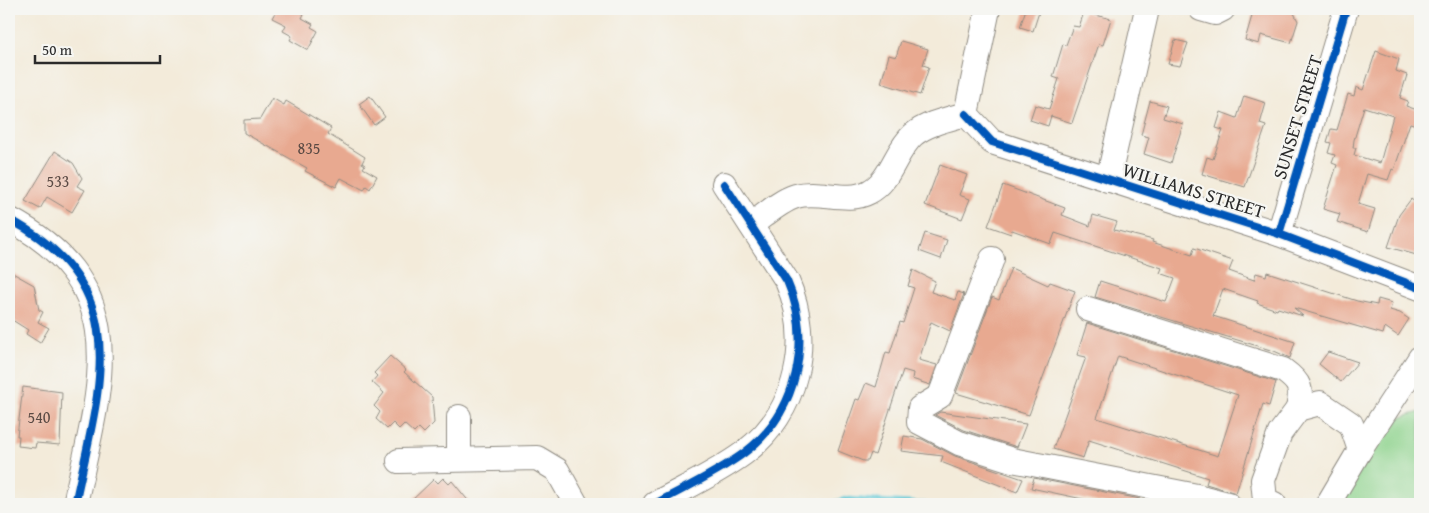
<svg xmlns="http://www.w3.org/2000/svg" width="1429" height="513" font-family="'Gentium Book Plus',serif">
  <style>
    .green { fill: #8ed38d; stroke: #5c7f5c }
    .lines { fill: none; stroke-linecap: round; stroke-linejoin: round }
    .stream { stroke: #5ec9d7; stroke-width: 5 }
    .building { fill: #e8a990; fill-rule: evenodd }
    .minor-casing { stroke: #8f8b82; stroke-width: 26 }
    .minor { stroke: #fff; stroke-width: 24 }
    .cycleway-casing { stroke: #f6f6f2; stroke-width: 11 }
    .cycleway { stroke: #0057b8; stroke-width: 8 }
    .labels { text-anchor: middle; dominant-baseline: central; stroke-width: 4.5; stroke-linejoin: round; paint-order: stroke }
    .number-label { font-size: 16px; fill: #5a4a44 }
    .street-label { font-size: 19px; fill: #2b2b2b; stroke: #f6f6f2 }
  </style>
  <rect width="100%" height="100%" fill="#f6f6f2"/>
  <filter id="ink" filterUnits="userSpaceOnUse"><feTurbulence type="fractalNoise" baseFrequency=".02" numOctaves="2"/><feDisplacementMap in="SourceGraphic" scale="10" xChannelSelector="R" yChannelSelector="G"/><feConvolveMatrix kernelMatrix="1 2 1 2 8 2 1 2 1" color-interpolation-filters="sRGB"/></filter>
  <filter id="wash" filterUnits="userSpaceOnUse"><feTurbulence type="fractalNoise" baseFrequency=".0096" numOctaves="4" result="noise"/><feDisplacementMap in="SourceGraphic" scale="20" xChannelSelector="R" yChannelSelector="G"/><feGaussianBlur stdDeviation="1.12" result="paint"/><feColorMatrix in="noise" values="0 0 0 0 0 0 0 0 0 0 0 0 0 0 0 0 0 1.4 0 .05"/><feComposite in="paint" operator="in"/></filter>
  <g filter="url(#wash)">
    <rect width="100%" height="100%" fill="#f3ebda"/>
    <path class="green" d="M1420,412V504H1336L1384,422Z"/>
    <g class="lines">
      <path class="stream" d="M830,504L846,499L925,504"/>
    </g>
    <g id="blocks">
      <g class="building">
        <path d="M277,9H295L304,14L302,18L313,24L311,27L318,31L308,50L290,40L292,36L283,31L286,25L272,18Z"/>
        <path d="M1026,9H1040L1033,31L1020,27Z"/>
        <path d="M1254,9H1271L1280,12L1292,9L1298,21L1291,43L1261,35L1259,44L1245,40Z"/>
        <path d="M1084,12L1111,19L1103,45L1099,44L1072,123L1051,116L1048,126L1030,120L1035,105L1049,109L1059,79L1053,77L1063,44L1066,45L1073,26L1079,27Z"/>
        <path d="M1175,40L1188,43L1180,66L1168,64Z"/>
        <path d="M901,41L928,49L923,65L929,67L920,95L881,83L889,55L896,57Z"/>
        <path d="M1376,51L1399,59L1396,71L1407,75L1400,98L1408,101L1406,106L1420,111V126L1410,123L1394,170L1392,169L1388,180L1367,174L1358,204L1375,209L1368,232L1337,222L1340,214L1323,209L1337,165L1332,163L1335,155L1328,153L1331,143L1327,142L1331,129L1337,130L1348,94L1354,96L1356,87L1363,90ZM1364,107L1393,116L1380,163L1354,155L1356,148H1353L1354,140Z"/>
        <path d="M370,96L385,117L374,125L359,104Z"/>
        <path d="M1244,96L1266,103L1260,124L1266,126L1245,187L1202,174L1207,157L1213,159L1223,130L1216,128L1221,112L1237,118Z"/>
        <path d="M272,98L284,105L286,101L331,128L328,134L365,157L362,163L365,165L363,168L377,176L370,189L366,186L364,190L341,178L336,187L305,171L307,168L244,133V120L260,119Z"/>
        <path d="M1150,101L1167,106L1163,118L1183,124L1171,163L1144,154L1149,137L1141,135Z"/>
        <path d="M55,151L73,163L82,178L77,186L85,190L72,212L47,197L40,209L25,201Z"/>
        <path d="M940,165L967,175L959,195L970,199L962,219L925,205Z"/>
        <path d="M1003,185L1065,208L1062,215L1090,226L1093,215L1117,222L1114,230L1153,240L1152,242L1192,255L1194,248L1233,261L1229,271L1254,280L1256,273L1266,276L1267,272L1357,301L1377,305L1378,299L1392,303L1390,310L1400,313L1409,319L1398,336L1385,327L1383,334L1294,308L1303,316L1278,308L1277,310L1257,303L1258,301L1223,289L1213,316L1295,342L1290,358L1274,351L1095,297L1100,281L1166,302L1175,278L1160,273L1162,268L1055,233L1051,244L1012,230L1011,234L988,226Z"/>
        <path d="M1411,199L1420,206V256L1388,247L1399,215Z"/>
        <path d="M925,233L947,240L941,259L919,251Z"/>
        <path d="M1011,268L1048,285L1050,282L1075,291L1029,415L956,393L992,297L999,300Z"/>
        <path d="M913,270L935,281L931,292L955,300L958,292L964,294L950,331L931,322L919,360L937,365L930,385L912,379L913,373L903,370L875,455L871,453L868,461H863L838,451L856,399L859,400L866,383L876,387L886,352L890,353L898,328L900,322L903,323L914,288L908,286Z"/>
        <path d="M9,271L34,285L39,310L43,312L38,322L49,328L40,343L26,334L28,330L9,318Z"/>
        <path d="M1087,323L1276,382L1269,406L1263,404L1236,493L1206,484L1208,478L1089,440L1083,458L1053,449L1086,357L1077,355ZM1118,356L1238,395L1218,456L1097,418Z"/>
        <path d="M1328,352L1358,362L1341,382L1319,364Z"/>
        <path d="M390,356L406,370L404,372L432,397L434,423L424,433L419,428L414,433L404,424L399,429L393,423L387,429L376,419L380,412L374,406L384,393L372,382L377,376L374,373Z"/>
        <path d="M23,387L62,392L60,445L36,443L35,448L18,446L19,436H17Z"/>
        <path d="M940,412L1026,424L1017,447L964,430L935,415Z"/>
        <path d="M904,436L922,439L955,456L1023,479L1017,492L941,462L943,456L901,451Z"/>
        <path d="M443,478L449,484L452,481L471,504H408L434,479L438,483Z"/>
        <path d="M1034,478L1140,499L1139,504H1106L1031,488Z"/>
      </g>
    </g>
  </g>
  <g filter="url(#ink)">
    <use href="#blocks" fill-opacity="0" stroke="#8f8b82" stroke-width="1"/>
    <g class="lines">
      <g class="minor-casing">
        <g id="minor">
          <path d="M1201,9L1215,13L1223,9"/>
          <path d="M966,114L992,142L1279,234L1420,288"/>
          <path d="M966,114L988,9"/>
          <path d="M1108,180L1147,9"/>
          <path d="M9,219C138,288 99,388 75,504"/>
          <path d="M751,225C765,215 780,201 796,196C819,189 847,204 869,192C891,181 895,151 913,135C927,123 949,119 966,114"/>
          <path d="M1279,234L1346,9"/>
          <path d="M992,259L940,396L920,408L919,422L959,443L1012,460L1197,496L1228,504"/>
          <path d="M1088,309L1283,370C1301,383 1302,388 1298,409"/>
          <path d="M459,417V459"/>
          <path d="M399,461L537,458L557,470L576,504"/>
          <path d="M655,504C684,488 717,473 744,453C798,413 813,340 787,281L724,184"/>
          <path d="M1274,504L1265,500L1263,480L1280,433L1298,409L1320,403L1351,424L1360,450"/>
          <path d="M1328,504L1360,450L1420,358"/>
        </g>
      </g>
      <use href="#minor" class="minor"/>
      <g class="cycleway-casing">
        <g id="cycleway">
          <path d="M966,114L992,142L1279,234L1420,288"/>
          <path d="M9,219C138,288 99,388 75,504"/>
          <path d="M1279,234L1346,9"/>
          <path d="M655,504C684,488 717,473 744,453C798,413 813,340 787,281L724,184"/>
        </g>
      </g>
      <use href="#cycleway" class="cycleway"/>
    </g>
  </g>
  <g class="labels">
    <g class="number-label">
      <text x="309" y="148">835</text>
      <text x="58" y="181">533</text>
      <text x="39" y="417">540</text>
    </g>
    <g class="street-label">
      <text transform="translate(1297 117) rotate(-73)">SUNSET STREET</text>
      <text transform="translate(1194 190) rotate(17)">WILLIAMS STREET</text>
    </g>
  </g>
  <rect width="1429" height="513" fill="none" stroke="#f6f6f2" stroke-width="30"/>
  <path d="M35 55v8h125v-8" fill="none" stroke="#2b2b2b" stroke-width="2.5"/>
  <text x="42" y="55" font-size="15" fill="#2b2b2b" stroke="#f6f6f2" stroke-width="4" paint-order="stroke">50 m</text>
</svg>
